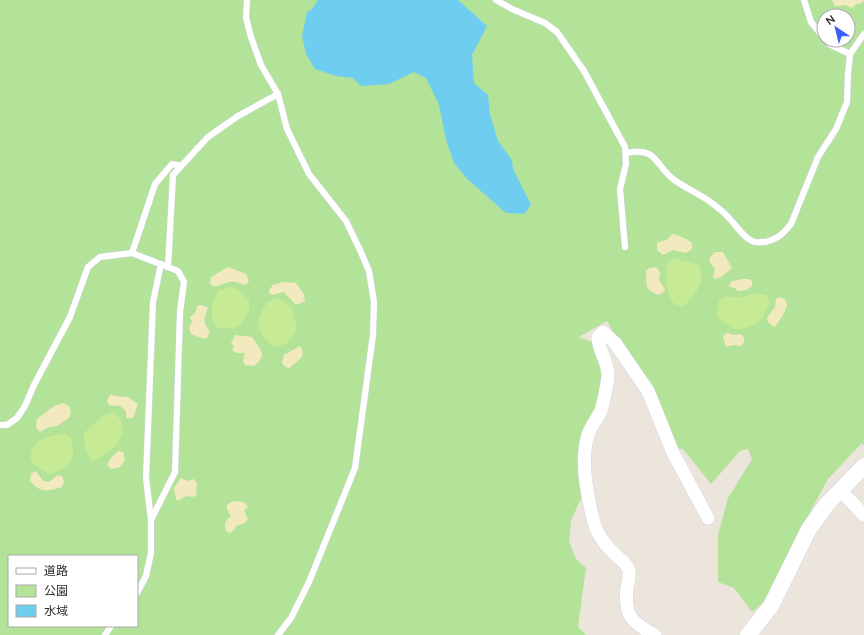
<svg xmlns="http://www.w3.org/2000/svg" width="864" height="635" font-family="Mulish,'Noto Sans JP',sans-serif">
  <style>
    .green { fill: #b3e399; fill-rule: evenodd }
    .sand { fill: #f2e9bf }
    .pitch { fill: #c7ea94 }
    .water { fill: #6fceef }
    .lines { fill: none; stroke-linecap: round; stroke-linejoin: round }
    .service-casing { stroke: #d2d5e3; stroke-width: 7 }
    .minor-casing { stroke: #d2d5e3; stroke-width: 14 }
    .tertiary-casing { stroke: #d2d5e3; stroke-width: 17 }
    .service { stroke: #fff; stroke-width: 6 }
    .minor { stroke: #fff; stroke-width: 13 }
    .tertiary { stroke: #fff; stroke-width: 16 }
  </style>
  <rect width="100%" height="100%" fill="#ece5dc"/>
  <path class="green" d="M0,0H864V445L862,443L828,479L807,518L767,599L752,612L734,588L718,582V535L728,498L752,459L748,449L740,451L711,484L683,449L676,448L654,390L613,332L607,321L579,337L595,343L607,374L587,435L585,491L571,520L569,541L576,559L586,568L578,627L586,635H0ZM824,16H848V40H824ZM9,556H137V626H9Z"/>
  <g class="sand">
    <path d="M832,0H864L862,3L856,4L853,8L845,5L835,6Z"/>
    <path d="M674,234L686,239L692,243V249L686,253L673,250L663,255L657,250V243C662,240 669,241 671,235Z"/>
    <path d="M715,252H723L732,268L721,277L717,279L713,278L715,269L710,262V257Z"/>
    <path d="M228,267L246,274L249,281L245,285C239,283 232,280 226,283C221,284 218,287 213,286L210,283L211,277Z"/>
    <path d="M656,267L660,272L659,280L665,289L663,293L658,295C655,293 652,292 649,290C645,287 647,277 646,271L649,268Z"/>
    <path d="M743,279H749L752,281V286L746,290L738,291L735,288L730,287L729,285L732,281Z"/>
    <path d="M284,282L296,283L304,294L305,301L299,304H295L284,292L273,295L269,293V290L273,285Z"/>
    <path d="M779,297L785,299L787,305C786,311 778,324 774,327L768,322L767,318L775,307L776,299Z"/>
    <path d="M198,305H202L208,308C204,318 202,322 210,331L207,338L204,339L191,334L189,328L192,322L190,317L195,313Z"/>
    <path d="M727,333L733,335L741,334L744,337V342L741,346L734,345L726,347L723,336Z"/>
    <path d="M235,335L252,337C255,342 265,352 261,358C260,361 256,364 254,366L245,365L243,361L245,353H237L232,350L234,346L231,343Z"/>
    <path d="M300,346C308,359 296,360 289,369L283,365L282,362L284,355Z"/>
    <path d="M111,394L114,396L128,397L138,404L133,418H126V411L120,406L109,405L107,400Z"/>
    <path d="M64,403L70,407L71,413L69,418L57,426L49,427L40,432L36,428L37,419L54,406Z"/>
    <path d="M118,451L123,452L125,460L120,467L111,469L107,465L110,459Z"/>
    <path d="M36,471L43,481L49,482L57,475L62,476L64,481L62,487C46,491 42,494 30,481L31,474Z"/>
    <path d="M181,478L187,481L194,479L197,484L196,496L192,497L186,496L178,501L176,499L174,488Z"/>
    <path d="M233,501L244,502L248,507L244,511L248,519L245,523L236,526L233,531L230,533L226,531C224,523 225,521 231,516L227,509V505Z"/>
  </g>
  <g class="pitch">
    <path d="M674,258L699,265C706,284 696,293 684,306L675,305C665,291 666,281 667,265Z"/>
    <path d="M233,287L242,293L249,300V310L241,324L234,328H217C208,315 211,302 219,290Z"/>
    <path d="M755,293L766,295L770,302C761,323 758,325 736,330L724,323L716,316L719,300L727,296L741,298Z"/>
    <path d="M277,298C295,305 294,314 297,331L286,344L275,347C265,340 256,331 259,317C261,312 265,307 267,302Z"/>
    <path d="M114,412C116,415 119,417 121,420C129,438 108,458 91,460C85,452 84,443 84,433L104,415Z"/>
    <path d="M64,433L71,438C77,458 70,467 51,474C42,471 26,464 32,451C33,448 34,444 37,442C44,437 55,435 64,433Z"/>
  </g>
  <path class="water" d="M318,0H458L487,26L472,55L474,83L488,95L490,114L498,141L512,160L513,169L531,205L524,214L506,213L483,193L467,179L454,163L446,140L439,105L426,78L414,72L389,84L361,86L353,78L336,76L315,69L306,54L302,36L307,12L312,9Z"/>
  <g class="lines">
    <g class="service-casing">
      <g id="service">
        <path d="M247,0L246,18L251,37L261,65L278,94L287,129L309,174L346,221L360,250L369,271L374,302L373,335L355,468L309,582L291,618L278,635"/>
        <path d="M496,0L512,9L545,23L557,32L584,71L625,147L626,164L620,189L625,247"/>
        <path d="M804,0L811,22L824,38"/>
        <path d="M826,40L829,44L850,54"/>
        <path d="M626,153C658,147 654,164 673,179C685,188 700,194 712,203C718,208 724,212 729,218C735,224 744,238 752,241C755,243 761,242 765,242C778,239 783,234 791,224L818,157L836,129L847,102L848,74L850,54L864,34"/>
        <path d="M132,253L155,184L172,164L181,166"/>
        <path d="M168,267L173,175L208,137L238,116L278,94"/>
        <path d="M0,425H7L17,418L25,406L34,385L70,317L88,267L100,257L132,253L178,271L184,282L180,312L175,472L151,520"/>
        <path d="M137,593L146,576L151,553V520L146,478L153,302L161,264"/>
        <path d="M105,635L111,626"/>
      </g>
    </g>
    <g class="minor-casing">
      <g id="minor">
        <path d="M840,490L864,515"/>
        <path d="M655,635C632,623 624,616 627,588C628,583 630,575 629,570C626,562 618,558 613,552C603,543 596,532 593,519C587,493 580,461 588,435C591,426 597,419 601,411C603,405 608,381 608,375C608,361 598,350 598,337L603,332L615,343L648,391L673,453L708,518"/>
      </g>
    </g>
    <g class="tertiary-casing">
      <path id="tertiary" d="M748,635L771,606L809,529L827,504L864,466"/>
    </g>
    <use href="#service" class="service"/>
    <use href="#minor" class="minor"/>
    <use href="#tertiary" class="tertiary"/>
  </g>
  <rect x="8" y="555" width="130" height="72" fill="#ffffff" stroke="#aaaaaa"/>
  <rect x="16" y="568" width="20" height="6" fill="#ffffff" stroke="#aaaaaa"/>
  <text x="44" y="575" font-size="12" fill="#2a2a2a">道路</text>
  <rect x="16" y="585" width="20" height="12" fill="#b3e399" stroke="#aaaaaa"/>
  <text x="44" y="595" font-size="12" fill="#2a2a2a">公園</text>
  <rect x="16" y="605" width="20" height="12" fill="#6fceef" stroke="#aaaaaa"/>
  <text x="44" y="615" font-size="12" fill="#2a2a2a">水域</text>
  <g transform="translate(836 28) rotate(325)"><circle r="19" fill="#ffffff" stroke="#aaaaaa"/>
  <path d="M0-3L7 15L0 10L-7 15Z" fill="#3c61fa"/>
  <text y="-6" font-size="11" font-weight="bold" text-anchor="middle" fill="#2a2a2a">N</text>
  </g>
</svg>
